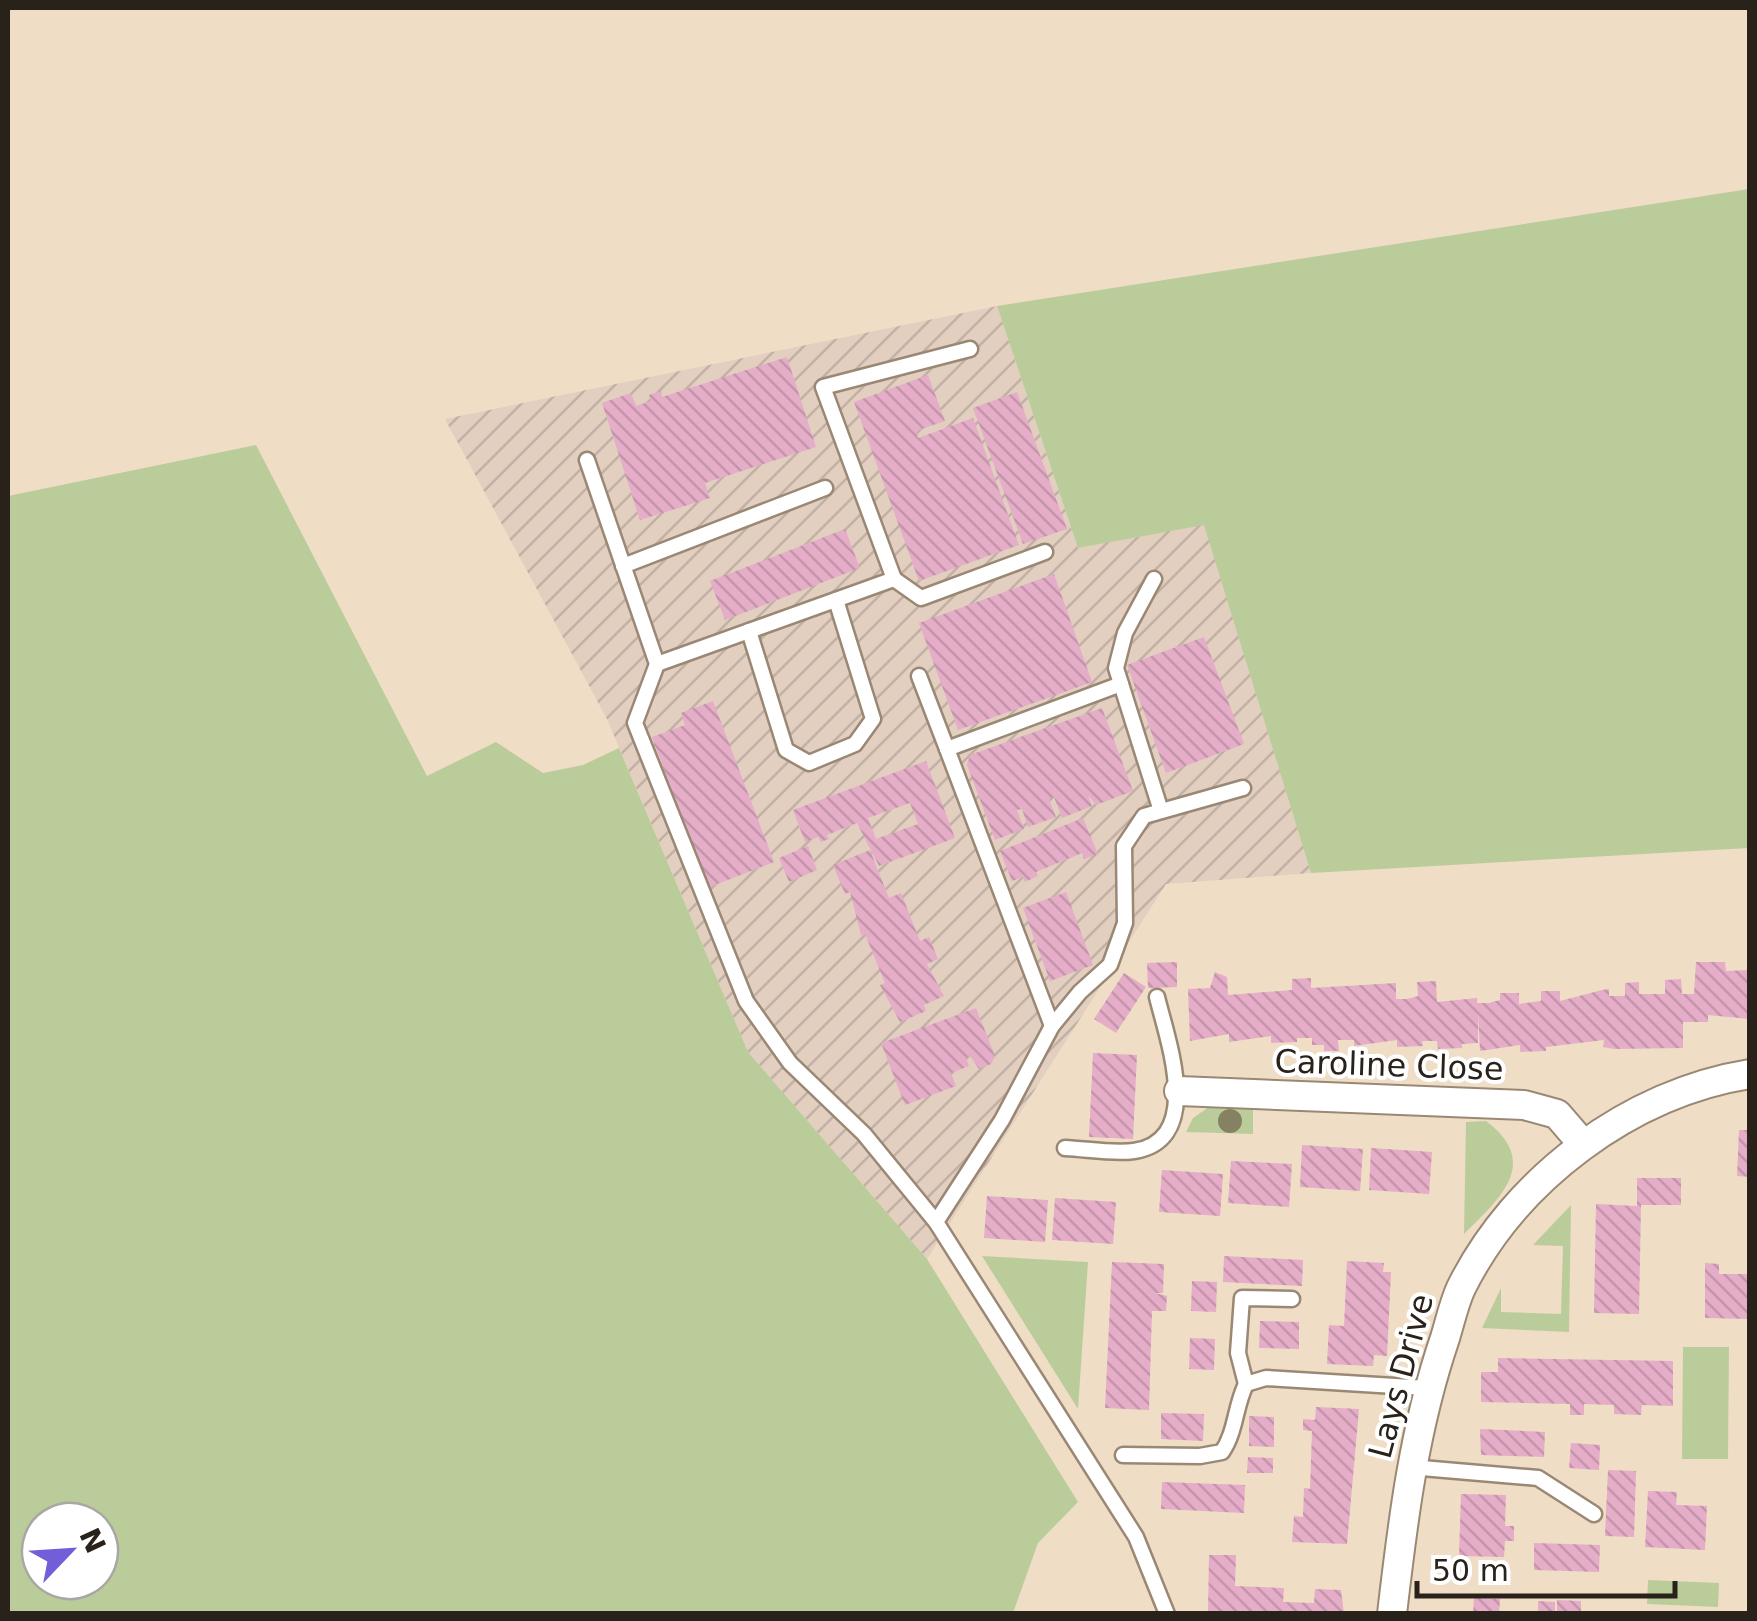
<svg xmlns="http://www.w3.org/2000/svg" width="1757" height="1621" font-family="'DejaVu Sans',sans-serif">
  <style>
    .industrial { fill: url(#industrial-furrows) }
    .grass { fill: #bbcc9b; fill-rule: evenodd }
    .building { fill: url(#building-back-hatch); fill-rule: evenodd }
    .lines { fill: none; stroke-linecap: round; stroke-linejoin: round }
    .lane-casing { stroke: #9a8874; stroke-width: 19 }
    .street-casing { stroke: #9a8874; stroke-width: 32 }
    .lane { stroke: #fff; stroke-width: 14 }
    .street { stroke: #fff; stroke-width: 28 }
    .tree { fill: #848262 }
    .labels { text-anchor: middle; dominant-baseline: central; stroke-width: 8; stroke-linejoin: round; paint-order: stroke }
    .street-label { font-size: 32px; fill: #29221a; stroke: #fff }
  </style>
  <defs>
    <pattern id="industrial-furrows" width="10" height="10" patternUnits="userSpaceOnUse" patternTransform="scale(2.5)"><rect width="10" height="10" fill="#e2cfc0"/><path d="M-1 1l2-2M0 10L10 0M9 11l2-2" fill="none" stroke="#c2b1a4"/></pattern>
    <pattern id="building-back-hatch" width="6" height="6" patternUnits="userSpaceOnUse" patternTransform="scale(2.5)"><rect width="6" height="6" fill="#e5adc8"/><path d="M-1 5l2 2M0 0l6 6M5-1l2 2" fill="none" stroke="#c495ab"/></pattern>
  </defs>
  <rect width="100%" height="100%" fill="#f0ddc6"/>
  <path class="industrial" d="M997,306L1078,548L1204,524L1311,873L1166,884L927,1259L748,1052L607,719L445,419Z"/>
  <g class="grass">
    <path d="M1749,189V848L1311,873L1204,525L1078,548L997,306Z"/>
    <path d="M256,445L427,776L496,742L543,773L583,765L619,748L748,1052L927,1259L1078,1502L1038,1543L1013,1613H8V496ZM100,1521V1581H40V1521Z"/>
    <path d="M1209,1107L1253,1109V1134L1186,1132L1193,1118Z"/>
    <path d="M1486,1121C1542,1163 1499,1199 1464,1234L1466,1122Z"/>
    <path d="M1571,1205L1569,1332L1482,1328L1501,1288V1312L1561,1314L1563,1246L1533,1245Z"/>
    <path d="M982,1256L1088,1262L1078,1409Z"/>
    <path d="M1683,1347H1729L1728,1459H1682Z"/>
    <path d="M1648,1580L1719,1583L1718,1607L1647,1604Z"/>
  </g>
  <g class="building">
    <path d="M787,357L816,447L705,483L710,498L640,520L602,403L631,393L636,406L651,401L649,395L661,391L662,397Z"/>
    <path d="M928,375L945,421L916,431L918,438L973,418L1019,545L919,581L854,402Z"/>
    <path d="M1017,392L1067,529L1023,544L973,408Z"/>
    <path d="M845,529L860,568L725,620L710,581Z"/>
    <path d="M1054,574L1092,682L958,730L919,623Z"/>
    <path d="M1204,637L1244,744L1166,773L1127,665Z"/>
    <path d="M713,701L774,862L707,888L652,737L685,725L681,713Z"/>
    <path d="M1102,708L1133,791L1096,805L1088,795L1092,806L1062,818L1054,797L1049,799L1056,817L1028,827L1022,809L1017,810L1024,829L995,840L967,765L970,755Z"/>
    <path d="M926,761L955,838L879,866L857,823L827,835L829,839L821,842L818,837L805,842L793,810ZM910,803L918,824L876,839L868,818Z"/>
    <path d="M1083,818L1098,854L1084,859L1082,853L1036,872L1038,876L1025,882L1023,877L1012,881L1000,851Z"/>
    <path d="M808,846L817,870L789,882L779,858Z"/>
    <path d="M870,850L889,898L901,893L920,941L929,937L938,959L927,964L944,996L924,1005L926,1011L900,1022L880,985L885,983L865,934L861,935L850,892L845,894L833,865Z"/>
    <path d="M1066,892L1093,965L1050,981L1023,908Z"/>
    <path d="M1177,962V987L1148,988L1147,963Z"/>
    <path d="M1696,962H1725L1726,971L1750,970L1749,1019L1708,1015V1022H1683V1048L1614,1049L1603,1047L1604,1040L1546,1047V1051L1520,1052V1045L1480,1051L1478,1013V1043L1462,1044V1048L1438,1049L1437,1041H1422L1423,1046L1397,1047V1040L1354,1046V1040H1338L1339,1051H1324V1045H1312V1038H1297V1042L1271,1043V1036L1229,1042V1034L1190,1041L1188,989L1210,988L1215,972L1227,977L1228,995L1292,990V979L1311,978V988L1396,983V999H1407L1418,996L1417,982L1436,981L1437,1002L1477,998V1003H1489L1500,1000V993H1519V1004L1541,1001V991H1560V1001L1602,990L1609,989V996H1625V983L1639,982V994H1665V980L1681,979L1682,994H1694Z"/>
    <path d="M1124,973L1146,987L1116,1033L1094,1019Z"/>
    <path d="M976,1008L995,1056L991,1064L979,1069L970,1056L966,1058L969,1066L951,1073L956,1086L905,1105L881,1043Z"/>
    <path d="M1093,1053L1137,1055L1133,1139L1089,1137Z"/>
    <path d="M1739,1130H1750V1177L1737,1176Z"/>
    <path d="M1302,1145L1363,1149L1360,1191L1300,1187Z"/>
    <path d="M1371,1148L1432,1152L1429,1194L1369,1190Z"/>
    <path d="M1231,1161L1292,1164L1289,1207L1228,1203Z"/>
    <path d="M1162,1170L1223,1174L1220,1216L1159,1212Z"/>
    <path d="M1637,1178H1681V1205H1641L1639,1314L1594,1313L1596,1204L1637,1206Z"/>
    <path d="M987,1196L1048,1200L1045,1242L984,1238Z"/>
    <path d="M1055,1198L1116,1202L1113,1244L1052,1240Z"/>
    <path d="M1224,1256L1303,1260L1302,1286L1223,1282Z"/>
    <path d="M1347,1261L1384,1263L1383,1272H1391L1387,1356L1374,1355L1373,1366L1327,1364L1329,1325L1344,1326Z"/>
    <path d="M1112,1262L1164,1264L1163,1293H1155L1167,1296L1166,1311H1152L1149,1410L1105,1408Z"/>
    <path d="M1705,1263L1719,1264V1274H1750V1319L1705,1318Z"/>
    <path d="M1192,1281L1217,1282L1216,1312L1191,1311Z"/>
    <path d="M1260,1321L1299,1322V1349L1259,1348Z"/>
    <path d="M1190,1338L1215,1339L1214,1370L1189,1369Z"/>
    <path d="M1498,1358L1673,1361V1406L1642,1405L1641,1415L1614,1414V1405L1584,1404V1415H1570V1404L1481,1402V1372H1498Z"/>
    <path d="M1316,1407L1359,1409L1347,1544L1292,1542L1294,1516L1303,1517L1304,1488L1310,1489L1312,1431L1303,1430V1419L1315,1420Z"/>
    <path d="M1161,1413L1204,1414L1203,1441L1161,1439Z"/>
    <path d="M1249,1416L1274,1417V1447L1249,1446Z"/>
    <path d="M1480,1429L1545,1432L1544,1457L1481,1455Z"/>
    <path d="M1571,1443L1600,1445L1599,1470L1569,1468Z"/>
    <path d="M1248,1457L1273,1458V1473H1247Z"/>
    <path d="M1608,1470L1636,1471L1634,1537L1605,1536Z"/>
    <path d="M1162,1482L1245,1485L1244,1513L1161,1509Z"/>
    <path d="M1648,1491L1677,1492L1676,1505L1707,1506L1705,1550L1645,1547Z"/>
    <path d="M1461,1494L1506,1495L1505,1526H1514V1541H1505L1504,1557L1459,1556Z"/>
    <path d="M1534,1543L1600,1545L1599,1572L1534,1570Z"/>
    <path d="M1209,1555H1236L1235,1586L1284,1588L1283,1602L1314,1603L1315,1589L1341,1590L1344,1614L1208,1611Z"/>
    <path d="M1474,1598L1500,1599L1499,1614H1473Z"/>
    <path d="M1557,1600L1581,1601V1614H1557Z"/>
    <path d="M1538,1601L1555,1602V1614H1538Z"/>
  </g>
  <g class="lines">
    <g class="lane-casing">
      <g id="lane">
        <path d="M587,460L657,664L635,723L746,1001L790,1063L864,1134L936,1222L1136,1537L1167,1614"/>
        <path d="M623,566L825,488"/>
        <path d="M894,579L921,598L1045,552"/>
        <path d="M1154,579L1125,633L1116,668L1161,811"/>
        <path d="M749,631L786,750L809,763L855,744L873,719L836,600"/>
        <path d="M657,664L894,579L823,387L970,349"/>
        <path d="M919,676L947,749"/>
        <path d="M1052,1026L947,749L1121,684"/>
        <path d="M1065,1148C1087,1149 1113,1154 1134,1151C1205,1140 1167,1039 1157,997"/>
        <path d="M936,1222L1002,1120L1052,1026L1080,992L1110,965L1125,923L1124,846L1144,816L1243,788"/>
        <path d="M1246,1384L1238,1353L1242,1298L1292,1299"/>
        <path d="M1123,1455L1200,1456L1222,1452C1236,1432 1235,1406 1246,1384L1266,1378L1427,1388"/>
        <path d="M1410,1467L1538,1478L1594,1514"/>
      </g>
    </g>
    <g class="street-casing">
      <g id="street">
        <path d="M1179,1091L1524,1105L1557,1114L1582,1143"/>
        <path d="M1392,1614C1403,1519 1414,1429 1445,1338C1450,1322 1454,1303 1461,1288C1515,1179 1630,1093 1750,1074"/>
      </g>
    </g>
    <use href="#lane" class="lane"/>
    <use href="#street" class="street"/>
  </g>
  <circle class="tree" cx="1230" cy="1121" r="12"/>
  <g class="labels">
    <g class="street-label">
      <text transform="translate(1389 1065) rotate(2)">Caroline Close</text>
      <text transform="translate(1401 1376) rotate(-75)">Lays Drive</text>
    </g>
  </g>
  <rect width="1757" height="1621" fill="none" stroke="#29221a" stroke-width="20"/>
  <g transform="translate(70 1551) rotate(65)"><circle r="48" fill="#ffffff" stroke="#a9a7a3" stroke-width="2.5"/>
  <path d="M0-8L18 38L0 25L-18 38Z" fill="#715ed8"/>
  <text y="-15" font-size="28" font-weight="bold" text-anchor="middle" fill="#29221a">N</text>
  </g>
  <path d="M1417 1581v15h258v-15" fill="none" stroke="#29221a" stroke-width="5"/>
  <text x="1432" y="1581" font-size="30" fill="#29221a" stroke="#ffffff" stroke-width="8" paint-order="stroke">50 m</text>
</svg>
